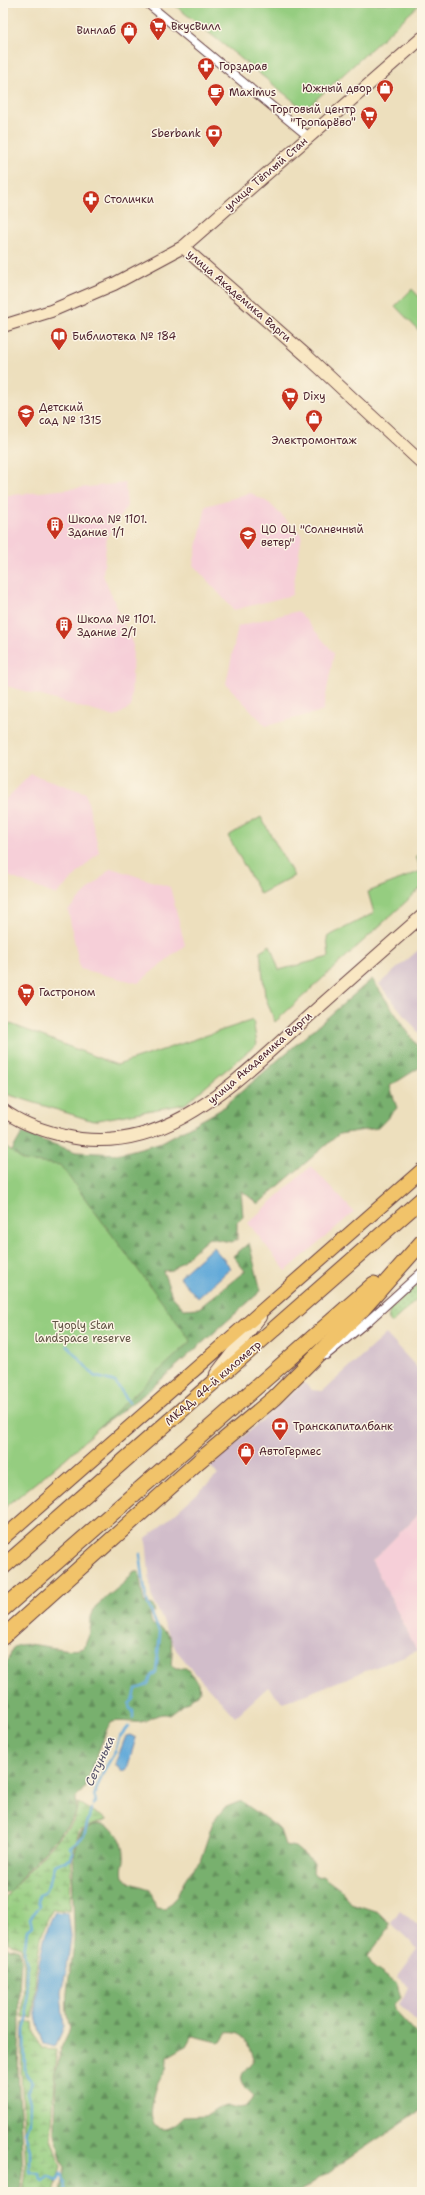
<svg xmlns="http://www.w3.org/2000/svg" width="425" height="2195" font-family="'Shantell Sans',sans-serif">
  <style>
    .built { fill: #f6cfd8 }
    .industrial { fill: #d1bdca }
    .grass { fill: url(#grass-dots); stroke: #707656 }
    .forest { fill: url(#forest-firs); stroke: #61684c; fill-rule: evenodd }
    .wetland { fill: url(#wetland-marsh); stroke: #707656 }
    .park { fill: #95cd80; stroke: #707656 }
    .water { fill: #63aad9; stroke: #566482 }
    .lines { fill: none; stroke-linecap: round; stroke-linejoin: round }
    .stream { stroke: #63aad9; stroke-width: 2.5 }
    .street-casing { stroke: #623c41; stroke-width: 10 }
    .secondary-casing { stroke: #623c41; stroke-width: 14 }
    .primary-casing { stroke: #623c41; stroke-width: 15 }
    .highway-casing { stroke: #623c41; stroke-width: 17 }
    .street { stroke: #fff; stroke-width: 8 }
    .secondary { stroke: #f9e7c3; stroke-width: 12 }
    .primary { stroke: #f1c36a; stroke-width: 13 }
    .highway { stroke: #f1c36a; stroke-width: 15 }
    .labels { text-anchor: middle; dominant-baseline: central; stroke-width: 3; stroke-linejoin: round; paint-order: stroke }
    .poi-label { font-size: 11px; fill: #4a1f2b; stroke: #fcf5e5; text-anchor: start }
    .street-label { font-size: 11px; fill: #4a1f2b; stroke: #fcf5e5 }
    .park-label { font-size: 11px; fill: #605344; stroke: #fcf5e5 }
    .water-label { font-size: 12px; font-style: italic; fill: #535068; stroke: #fcf5e5 }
  </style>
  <defs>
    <pattern id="grass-dots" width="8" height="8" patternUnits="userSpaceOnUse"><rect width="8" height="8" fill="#95cd80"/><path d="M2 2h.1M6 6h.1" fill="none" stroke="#7ca669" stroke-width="1.8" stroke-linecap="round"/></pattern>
    <pattern id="forest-firs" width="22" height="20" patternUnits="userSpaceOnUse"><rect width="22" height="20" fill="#78b06e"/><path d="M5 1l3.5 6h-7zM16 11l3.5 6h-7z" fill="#648f5b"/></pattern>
    <pattern id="wetland-marsh" width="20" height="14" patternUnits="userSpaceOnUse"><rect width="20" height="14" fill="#95cd80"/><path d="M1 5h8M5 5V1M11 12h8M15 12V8" fill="none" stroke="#7ca669"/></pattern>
  </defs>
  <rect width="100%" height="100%" fill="#fcf5e5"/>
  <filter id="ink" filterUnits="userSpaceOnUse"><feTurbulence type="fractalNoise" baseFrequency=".025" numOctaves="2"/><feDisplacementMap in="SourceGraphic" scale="8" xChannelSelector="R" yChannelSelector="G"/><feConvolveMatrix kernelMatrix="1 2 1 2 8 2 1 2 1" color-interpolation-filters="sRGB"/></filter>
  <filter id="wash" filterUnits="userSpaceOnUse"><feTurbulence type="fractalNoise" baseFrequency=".012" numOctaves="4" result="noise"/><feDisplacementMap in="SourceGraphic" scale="16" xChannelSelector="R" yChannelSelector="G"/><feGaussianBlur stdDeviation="0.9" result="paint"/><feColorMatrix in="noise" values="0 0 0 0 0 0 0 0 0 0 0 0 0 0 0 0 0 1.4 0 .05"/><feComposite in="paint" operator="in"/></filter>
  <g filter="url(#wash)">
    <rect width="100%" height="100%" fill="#eddfbd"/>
    <g class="built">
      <path d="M125,483L127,506L107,537L103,575L133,645L131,707L115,717L3,685V496Z"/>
      <path d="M251,493L269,503L302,535L292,595L234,610L193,565L206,506Z"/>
      <path d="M298,611L334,653L323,711L266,726L226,684L238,626Z"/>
      <path d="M31,774L86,793L99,852L56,895L3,874V802Z"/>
      <path d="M111,868L170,887L185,945L138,983L80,969L68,910Z"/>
      <path d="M311,1166L354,1212L286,1271L248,1223Z"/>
      <path d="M422,1510V1649L417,1651L372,1561Z"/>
    </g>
    <g class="industrial">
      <path d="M422,947V1037L379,984Z"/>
      <path d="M386,1334L422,1373V1510L372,1561L417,1651L283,1703L268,1687L235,1717L194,1672L176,1650L151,1595L146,1539L218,1475L210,1466L304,1383L312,1390L323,1391Z"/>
      <path d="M400,1910L422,1928V2026L399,2005L409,1987L397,1977L418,1949L391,1923Z"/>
    </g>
    <path class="grass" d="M415,1287L422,1288V1295L391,1323L388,1320L390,1309Z"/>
    <g class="forest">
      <path d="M372,979L422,1053V1066L390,1086L397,1108L378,1128L339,1134L258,1204L241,1190L243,1217L237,1222V1240L231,1242L209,1238L172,1270L163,1271L172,1296L184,1309L199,1308L245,1271L233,1256L249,1243L261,1291L147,1392L15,1490L3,1276V1167L22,1133L76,1152L119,1154L162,1142L220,1110Z"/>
      <path d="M134,1571L139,1572L144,1603L153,1605L155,1612L150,1613C151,1632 157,1622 166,1632C175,1641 172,1654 171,1665L176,1668H186L199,1683L200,1692L170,1715C158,1711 152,1720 141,1722C132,1723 122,1720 112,1722L107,1729L92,1769L83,1790L76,1798V1813L71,1822L18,1881L15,1891L6,1892L3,1895V1665L9,1659L12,1649C24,1636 64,1655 84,1648L90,1632L91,1617L95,1607L125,1582Z"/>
      <path d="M241,1801L276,1826L280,1830L285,1845L295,1847L314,1863L313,1873L316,1877L322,1876L341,1890L351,1903L378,1912L389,1923V1928L368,1956L373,1967L397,1984L401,1998L394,2005V2010L422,2040V2109L299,2192H60L65,2167L62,2163L55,2133L56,2073L61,2048L70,2029C61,1996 72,1974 74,1941C75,1904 67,1866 81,1831C86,1829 91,1826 96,1825C113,1822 124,1840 124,1855C125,1864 121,1866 123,1877L131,1883L150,1889L156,1908L165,1909L177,1896L187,1876L200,1861L213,1822L224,1808ZM226,2033C244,2030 249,2045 254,2059C247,2069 236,2075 245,2087C248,2091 252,2093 254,2097L245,2107L238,2108L227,2105L217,2108L205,2116L183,2117C176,2124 168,2133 157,2127C146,2122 154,2092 158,2082C160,2077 165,2074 166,2069C167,2065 167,2061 167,2057L186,2046L191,2037L194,2036L218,2042L221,2041Z"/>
      <path d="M3,1897C5,1914 9,1930 6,1946L9,1949L14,1948L19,1950L21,1960L19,1990L20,2029L18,2069L23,2174L20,2192H3Z"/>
    </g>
    <g class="wetland">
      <path d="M78,1803L107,1820L79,1830L71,1865L70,1911L53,1909C34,1940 36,1983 33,2018L23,2017L24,1964L21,1947L8,1943L5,1897L74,1821Z"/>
      <path d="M33,2022L34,2032L42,2049L57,2050L51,2139L61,2167L54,2192H23L26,2171L21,2072L23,2023Z"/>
    </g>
    <g class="park">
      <path d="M172,3H266L307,10L329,3H421L309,106L301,107Z"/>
      <path d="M412,289L422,300V334L395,306Z"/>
      <path d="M261,817L294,876L260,894L228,836Z"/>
      <path d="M422,854V887L275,1022L265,996L260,951L270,945L279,970L329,957L327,937L374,913L368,892L421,871L416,856Z"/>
      <path d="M253,1020L257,1044L185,1104L93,1121L3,1093V1021L117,1065Z"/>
      <path d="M3,1145L23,1161L60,1165L191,1341L66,1458L3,1509Z"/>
    </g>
    <g class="water">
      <path d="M213,1247L231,1268L198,1298L179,1277Z"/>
      <path d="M130,1735L136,1738L127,1769L122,1772L115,1764L126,1736Z"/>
      <path d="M55,1912L68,1913L71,1936L67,1968L61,1992L64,2027L55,2047L44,2044C41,2034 37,2024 36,2014C34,1987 41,1935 55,1912Z"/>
    </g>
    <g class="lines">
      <g class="stream">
        <path d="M67,1345L94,1376L115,1382L129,1402"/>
        <path d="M133,1718V1710L130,1709L129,1704L134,1699L136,1689C144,1686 149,1687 151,1676L156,1672L160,1634L146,1599L140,1554"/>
        <path d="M93,1805L96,1802L94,1796L103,1772L115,1752L119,1738L129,1726"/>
        <path d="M66,2192L61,2174L57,2181L49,2177L43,2182L40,2174L31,2172L30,2170V2149L25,2133L30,2120V2103L27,2092L32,2082L25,2070L24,2030L28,2016L26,1979L27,1964L24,1953L27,1930L32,1926L30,1918L40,1906L38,1901L39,1895L45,1892L53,1874L54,1865L71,1859L73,1853L70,1847L84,1836L91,1809"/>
      </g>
    </g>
  </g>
  <g filter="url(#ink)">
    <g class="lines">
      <g class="street-casing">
        <g id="street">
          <path d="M147,3L309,137"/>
          <path d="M326,1355L368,1321L422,1272"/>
        </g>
      </g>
      <g class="secondary-casing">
        <g id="secondary">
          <path d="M183,247L307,356L422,463"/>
          <path d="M3,326L51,311L114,284L183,247L422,38"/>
          <path d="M3,1110C20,1123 41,1130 61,1135C160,1161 233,1084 300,1024C340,988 381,952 422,916"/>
          <path d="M216,1374L260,1317"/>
        </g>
      </g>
      <g class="primary-casing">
        <path id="primary" d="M3,1538L422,1170"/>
      </g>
      <g class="highway-casing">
        <g id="highway">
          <path d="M3,1567L422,1199"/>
          <path d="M3,1609L374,1284"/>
          <path d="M3,1637L199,1461L274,1398L360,1312L422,1242"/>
        </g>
      </g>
      <use href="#street" class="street"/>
      <use href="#secondary" class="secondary"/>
      <use href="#primary" class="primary"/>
      <use href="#highway" class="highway"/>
    </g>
  </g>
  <defs>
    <g id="supermarket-pin" transform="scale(0.9)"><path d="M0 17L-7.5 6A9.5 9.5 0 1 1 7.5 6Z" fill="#c8321e" stroke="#fcf5e5"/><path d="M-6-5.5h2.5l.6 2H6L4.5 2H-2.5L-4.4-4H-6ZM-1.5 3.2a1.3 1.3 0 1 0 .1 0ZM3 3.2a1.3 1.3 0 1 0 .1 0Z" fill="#fff"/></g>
    <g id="shop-pin" transform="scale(0.9)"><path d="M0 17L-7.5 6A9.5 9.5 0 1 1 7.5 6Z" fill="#c8321e" stroke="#fcf5e5"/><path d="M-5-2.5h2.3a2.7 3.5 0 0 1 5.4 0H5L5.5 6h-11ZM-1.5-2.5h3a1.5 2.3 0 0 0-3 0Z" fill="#fff"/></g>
    <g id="pharmacy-pin" transform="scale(0.9)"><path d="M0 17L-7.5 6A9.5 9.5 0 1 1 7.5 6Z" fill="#c8321e" stroke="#fcf5e5"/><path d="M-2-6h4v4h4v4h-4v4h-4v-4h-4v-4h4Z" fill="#fff"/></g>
    <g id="cafe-pin" transform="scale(0.9)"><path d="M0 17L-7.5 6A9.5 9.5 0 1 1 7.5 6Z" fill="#c8321e" stroke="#fcf5e5"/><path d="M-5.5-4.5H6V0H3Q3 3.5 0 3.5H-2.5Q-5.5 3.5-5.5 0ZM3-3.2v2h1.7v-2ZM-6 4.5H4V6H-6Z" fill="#fff"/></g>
    <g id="bank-pin" transform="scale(0.9)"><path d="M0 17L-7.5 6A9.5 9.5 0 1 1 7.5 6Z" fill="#c8321e" stroke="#fcf5e5"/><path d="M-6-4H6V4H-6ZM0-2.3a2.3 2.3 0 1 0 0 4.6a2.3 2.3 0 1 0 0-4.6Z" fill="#fff"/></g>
    <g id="library-pin" transform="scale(0.9)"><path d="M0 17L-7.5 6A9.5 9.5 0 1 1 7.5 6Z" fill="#c8321e" stroke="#fcf5e5"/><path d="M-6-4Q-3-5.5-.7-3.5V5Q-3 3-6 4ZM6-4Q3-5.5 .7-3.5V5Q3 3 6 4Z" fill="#fff"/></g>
    <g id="school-pin" transform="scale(0.9)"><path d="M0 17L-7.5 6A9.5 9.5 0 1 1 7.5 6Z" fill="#c8321e" stroke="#fcf5e5"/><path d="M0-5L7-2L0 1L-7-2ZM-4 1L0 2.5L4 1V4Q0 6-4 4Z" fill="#fff"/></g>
    <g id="building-pin" transform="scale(0.9)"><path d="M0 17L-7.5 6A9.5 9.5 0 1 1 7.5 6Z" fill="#c8321e" stroke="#fcf5e5"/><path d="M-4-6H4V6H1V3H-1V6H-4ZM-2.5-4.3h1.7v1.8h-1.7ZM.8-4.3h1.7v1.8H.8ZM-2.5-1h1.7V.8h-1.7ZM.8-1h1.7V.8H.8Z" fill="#fff"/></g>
  </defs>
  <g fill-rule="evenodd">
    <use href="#supermarket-pin" x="158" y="26"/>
    <use href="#shop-pin" x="129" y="30"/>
    <use href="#pharmacy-pin" x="206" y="66"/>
    <use href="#shop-pin" x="385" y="88"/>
    <use href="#cafe-pin" x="216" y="92"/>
    <use href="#supermarket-pin" x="369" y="115"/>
    <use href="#bank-pin" x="214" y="133"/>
    <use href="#pharmacy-pin" x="91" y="199"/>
    <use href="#library-pin" x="59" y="336"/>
    <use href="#supermarket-pin" x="290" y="396"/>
    <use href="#school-pin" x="26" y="413"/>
    <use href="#shop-pin" x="314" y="418"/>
    <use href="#building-pin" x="55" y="525"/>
    <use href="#school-pin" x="248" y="535"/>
    <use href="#building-pin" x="64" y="625"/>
    <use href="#supermarket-pin" x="26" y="992"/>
    <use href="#bank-pin" x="280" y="1426"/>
    <use href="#shop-pin" x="246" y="1451"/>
  </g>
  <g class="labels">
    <g class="poi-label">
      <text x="171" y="26">ВкусВилл</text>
      <text x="116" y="30" text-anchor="end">Винлаб</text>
      <text x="219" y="66">Горздрав</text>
      <text x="372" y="88" text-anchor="end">Южный двор</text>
      <text x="229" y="92">Maximus</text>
      <text x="356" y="109" text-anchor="end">Торговый центр<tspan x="356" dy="13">"Тропарёво"</tspan></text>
      <text x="201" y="133" text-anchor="end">Sberbank</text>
      <text x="104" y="199">Столички</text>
      <text x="72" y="336">Библиотека № 184</text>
      <text x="303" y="396">Dixy</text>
      <text x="39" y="407">Детский<tspan x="39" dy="13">сад № 1315</tspan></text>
      <text x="314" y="440" text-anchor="middle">Электромонтаж</text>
      <text x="68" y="519">Школа № 1101.<tspan x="68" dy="13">Здание 1/1</tspan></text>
      <text x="261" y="529">ЦО ОЦ "Солнечный<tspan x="261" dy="13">ветер"</tspan></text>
      <text x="77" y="619">Школа № 1101.<tspan x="77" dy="13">Здание 2/1</tspan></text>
      <text x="39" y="992">Гастроном</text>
      <text x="293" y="1426">Транскапиталбанк</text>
      <text x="259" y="1451">АвтоГермес</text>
    </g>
    <g class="street-label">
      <text transform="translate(266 174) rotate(-41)">улица Тёплый Стан</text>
      <text transform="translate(239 296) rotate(41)">улица Академика Варги</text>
      <text transform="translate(260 1058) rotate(-41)">улица Академика Варги</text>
      <text transform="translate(213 1383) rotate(-41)">МКАД, 44-й километр</text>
    </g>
    <g class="park-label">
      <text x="83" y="1325">Tyoply Stan<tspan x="83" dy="13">landspace reserve</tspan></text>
    </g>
    <g class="water-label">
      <text transform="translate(100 1761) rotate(-65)">Сетунька</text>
    </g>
  </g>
  <rect width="425" height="2195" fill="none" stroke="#fcf5e5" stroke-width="16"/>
</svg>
